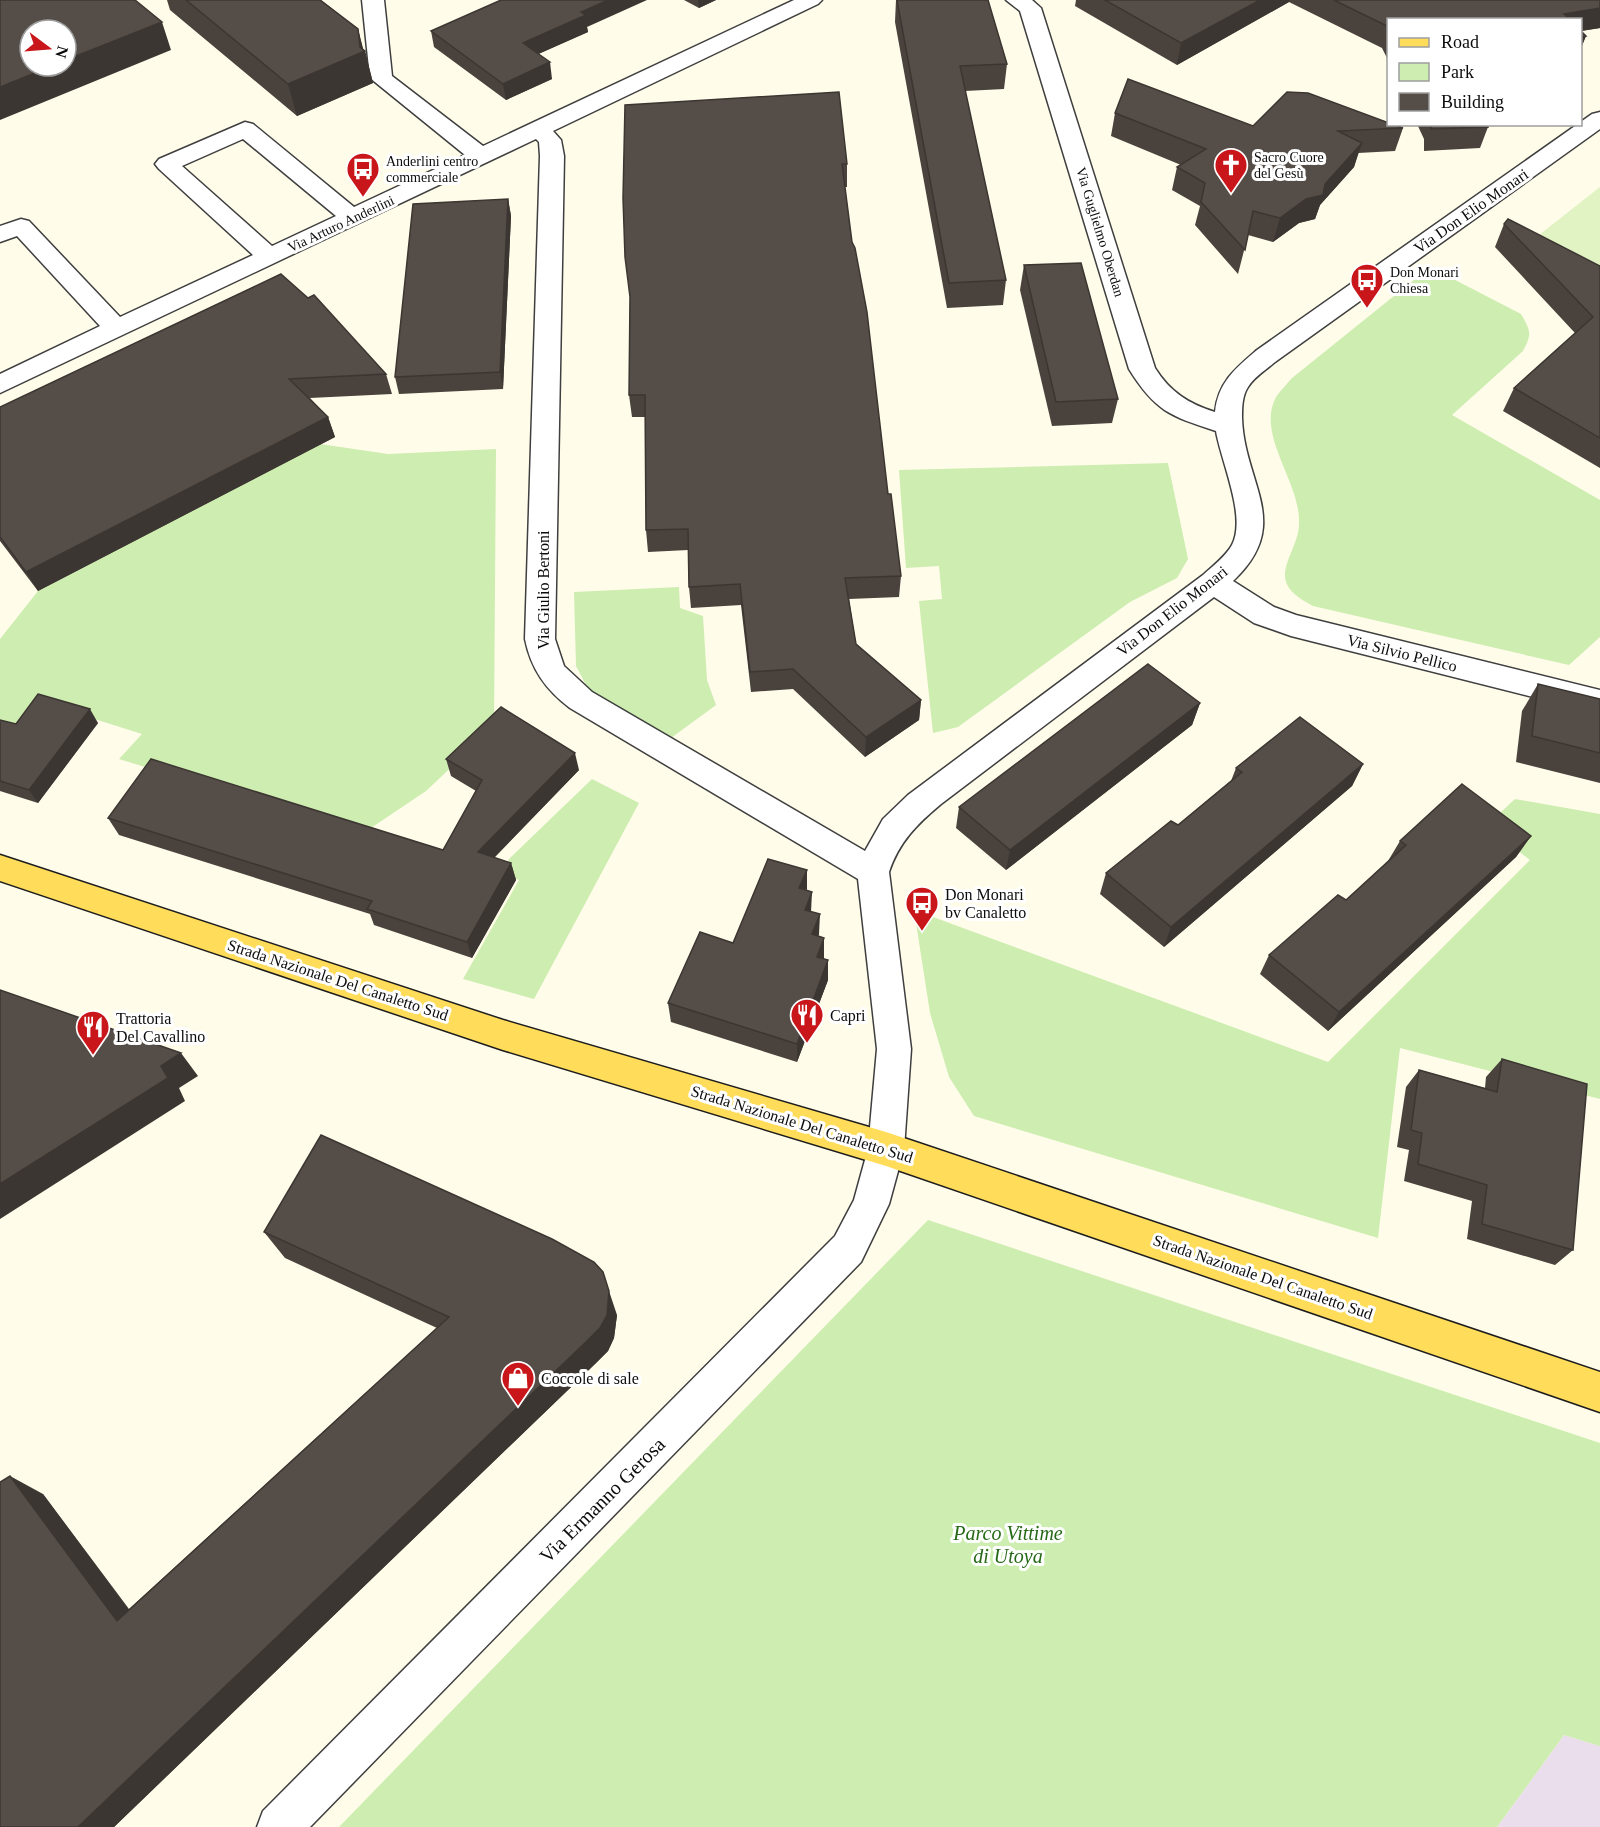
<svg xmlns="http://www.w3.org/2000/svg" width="1600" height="1827" font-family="'Times New Roman',serif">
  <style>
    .industrial { fill: #ebdeec }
    .green { fill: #ceedb0 }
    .pitch { fill: #e1f3c3 }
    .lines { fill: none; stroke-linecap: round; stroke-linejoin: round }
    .minor-casing { stroke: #3f3f3f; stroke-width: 3 }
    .major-casing { stroke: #1d1d1d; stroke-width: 3 }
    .minor { fill: #fff; fill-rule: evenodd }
    .major { fill: #ffdc5a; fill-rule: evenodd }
    .wall { fill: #49423d }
    .shaded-wall { fill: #3c3632 }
    .building { fill: #554d47; stroke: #3c3632; stroke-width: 1.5 }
    .labels { text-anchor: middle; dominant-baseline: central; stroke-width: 6; stroke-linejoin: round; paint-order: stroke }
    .far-poi-label { font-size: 14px; fill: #0c0c0c; stroke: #fff; text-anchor: start }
    .far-street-label { font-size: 14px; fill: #0c0c0c; stroke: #fff }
    .street-label { font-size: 16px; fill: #0c0c0c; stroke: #fff }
    .poi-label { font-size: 16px; fill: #0c0c0c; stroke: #fff; text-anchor: start }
    .near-street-label { font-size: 20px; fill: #0c0c0c; stroke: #fff }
    .near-park-label { font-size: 20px; font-style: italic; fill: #256916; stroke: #fff }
  </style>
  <rect width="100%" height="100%" fill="#fffcea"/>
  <path class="industrial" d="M1564,1735L1600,1746V1827H1497Z"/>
  <g class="green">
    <path d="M1430,267L1521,314C1531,331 1532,334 1523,351L1452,415L1600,500V637L1569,665L1313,606C1302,600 1286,591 1285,577C1284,561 1299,542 1299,524C1301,483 1257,437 1275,399C1279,392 1287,384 1292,378Z"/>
    <path d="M320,444L388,454L496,449L494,727L426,791L362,834L119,759L142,734L47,704L0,734V639L38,591Z"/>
    <path d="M1168,463L1188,559L1177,578L1130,602L958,727L933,733L919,601L942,599L939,566L906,568L899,470Z"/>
    <path d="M679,587L680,608L703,616L707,680L716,705L667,741L594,700L576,666L574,592Z"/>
    <path d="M592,779L639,803L534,999L463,979L519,880L500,872L510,858Z"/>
    <path d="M1515,799L1600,814V1099L1400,1048L1378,1238L974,1116L949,1077L930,1013L914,910L1328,1062L1530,860L1486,826Z"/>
    <path d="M928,1220L1600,1443V1746L1564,1735L1497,1827H339Z"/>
  </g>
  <path class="pitch" d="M1600,187V267L1539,235Z"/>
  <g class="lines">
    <g class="minor-casing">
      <path id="minor" d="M362,0H384L392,76L483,146L794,0H822L818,4L553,131L561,140L564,156L555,639L564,666L592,692L865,851L883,819L908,795L1203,575C1213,566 1226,556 1232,545C1247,517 1221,461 1216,431C1170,416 1155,411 1129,369L1020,11L1006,0H1032L1041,8L1155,368C1170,392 1189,404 1215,412C1218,382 1236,368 1257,350L1592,114L1600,112V129L1275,362C1266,370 1254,377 1248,387C1242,396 1242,408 1242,418C1244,484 1294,524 1233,581L1274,607L1296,615L1600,690V714L1291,636L1254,623L1214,597L941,804C917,824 899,842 889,872L911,1049L904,1149L889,1204L861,1262L310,1827H257L263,1811L835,1236L854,1200L868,1149L877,1049L858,879L570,708C546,690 531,669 525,639L540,156L539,142L536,139L0,393V374L100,326L17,236L0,242V226L21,219L29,221L120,317L253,255L159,169L155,164L159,159L245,122L253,124L354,207L465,155L370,78ZM243,139L336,216L272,246L182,166Z"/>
    </g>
    <g class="major-casing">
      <path id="major" d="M0,855L503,1020L886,1132L1600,1372V1412L886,1166L503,1050L0,881Z"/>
    </g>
    <use href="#minor" class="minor"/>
    <use href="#major" class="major"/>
  </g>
  <g class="wall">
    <path d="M167,0H321L358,29L363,50L365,51L373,83L297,116L170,10Z"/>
    <path d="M684,0H716L699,8Z"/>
    <path d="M896,0H988L1007,64L1004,89L965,91L1006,280L1003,305L947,308L895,22Z"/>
    <path d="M1076,0H1600V28L1581,31L1586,36L1581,48V20H1389V62L1382,48L1289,2L1177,65L1075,6Z"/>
    <path d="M587,27L588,32L538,54L552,79L506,100L434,47L431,31Z"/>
    <path d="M625,105L847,164V187H845L852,242L888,494L901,576L899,597L849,599L856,644L921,700L919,720L865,757L793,689L751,692L741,605L691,608L689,587L688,550L648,552L646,530L645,417H632L629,395L630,298Z"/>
    <path d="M1115,113L1253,126L1403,128L1395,151L1358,153L1354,167L1320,205L1315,219L1299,223L1273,242L1248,235L1238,274L1195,225L1200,206L1172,190L1177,167L1181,165L1111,136Z"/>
    <path d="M1417,124H1487L1488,127L1480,148L1424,151V139Z"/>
    <path d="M508,199L511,216L503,389L399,394L395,377Z"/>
    <path d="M1504,224L1600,266V468L1503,411L1514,388L1575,333L1495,247Z"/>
    <path d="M1024,265L1118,399L1112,423L1052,426L1020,290Z"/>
    <path d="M281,274L386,374L392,394L310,398L328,417L335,437L38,591L0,541V407Z"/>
    <path d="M1538,684L1600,699V783L1516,762L1522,711Z"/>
    <path d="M1200,703L1192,725L1006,870L956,828L959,807Z"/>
    <path d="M0,720L16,724L98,723L38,803L0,791Z"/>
    <path d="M446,759L579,770L494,858L511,863L516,880L472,958L374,925L370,914L119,835L108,818L443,850L476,791L451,776Z"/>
    <path d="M1363,764L1352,786L1164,947L1100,894L1106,873L1178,825L1231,781L1236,768Z"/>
    <path d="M1531,836L1516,857L1328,1031L1260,974L1269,955L1346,900L1388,861L1400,841Z"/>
    <path d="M806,890L811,912L819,934L818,936L824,958L828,980L797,1062L671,1022L668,1003L733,943Z"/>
    <path d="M1502,1059L1573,1250L1555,1265L1467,1239L1472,1201L1404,1181L1409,1150L1397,1147L1406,1087L1419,1070L1485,1088L1486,1077Z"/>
    <path d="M264,1232L617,1315L614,1338L608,1351L595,1364L114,1827L43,1494L129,1609L437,1328L285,1258Z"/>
  </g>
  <g class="shaded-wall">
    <path d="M608,0H647L587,27L588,32L525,60L523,43L581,12Z"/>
    <path d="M698,0H716L699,8Z"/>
    <path d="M1260,0H1290L1289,2L1177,65L1181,43Z"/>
    <path d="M1600,8V28L1581,31V20H1562L1564,14Z"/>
    <path d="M162,22L171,50L0,120V87L52,66H66V60Z"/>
    <path d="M358,29L364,52L365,51L373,83L297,116L288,84L360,47Z"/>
    <path d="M1586,36L1581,48V37Z"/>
    <path d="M550,62L552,79L506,100L503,84Z"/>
    <path d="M1362,143L1354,167L1320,205L1315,219L1299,223L1273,242L1280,218L1325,184Z"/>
    <path d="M508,199L511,216L503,389L500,372Z"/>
    <path d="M328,417L335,437L38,591L26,572Z"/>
    <path d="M921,700L919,720L865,757L866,737Z"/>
    <path d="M1200,703L1192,725L1006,870L1010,850Z"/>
    <path d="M90,709L98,723L38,803L29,790Z"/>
    <path d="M575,753L579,770L483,869L478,852Z"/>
    <path d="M1363,764L1352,786L1164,947L1171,927Z"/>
    <path d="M1531,836L1516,857L1328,1031L1339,1012Z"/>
    <path d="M511,863L516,880L472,958L467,942Z"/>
    <path d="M807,870V890L799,888Z"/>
    <path d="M812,892L811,912L805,910Z"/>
    <path d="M820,914L819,934L812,954V934Z"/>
    <path d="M824,938V958L817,977V957Z"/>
    <path d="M828,960V980L797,1062V1044Z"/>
    <path d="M181,1053L198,1076L179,1088L185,1101L0,1219V1184L161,1066Z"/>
    <path d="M609,1291L617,1315L614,1338L608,1351L595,1364L114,1827H78Z"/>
    <path d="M10,1476L43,1494L146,1633L117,1621Z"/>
  </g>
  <g class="building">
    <path d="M0,0H135L162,22L66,60V30H30V66H52L0,87Z"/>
    <path d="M186,0H320L358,29L360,47L365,51L288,84Z"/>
    <path d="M501,0H608L581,12L586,15L523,43L550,62L503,84L431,31Z"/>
    <path d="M897,0H988L1007,64L960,66L1006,280L949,283Z"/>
    <path d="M1105,0H1260L1181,43Z"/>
    <path d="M1334,0H1600V8L1564,14L1570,20H1389V27Z"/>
    <path d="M1581,31L1586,36L1581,37Z"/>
    <path d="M1128,79L1253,126L1287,92L1308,93L1389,123V124H1393L1403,128L1338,131L1362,143L1325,184L1323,195L1306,199L1280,218L1253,211L1245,250L1201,202L1205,183L1177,167L1206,149L1115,113Z"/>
    <path d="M839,92L847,164H842L852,242L855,248L867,312L888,494H891L901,576L845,578L856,644L921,700L866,737L793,669L750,672L740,584L689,587L688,529L646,530L645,395H629L630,297L625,257L623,198L625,105Z"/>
    <path d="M1431,124H1487L1488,127L1431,129Z"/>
    <path d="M508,199L500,372L395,377L413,204Z"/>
    <path d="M1508,219L1600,266V438L1514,388L1593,317L1504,224Z"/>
    <path d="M1081,263L1118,399L1056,402L1024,265Z"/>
    <path d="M281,274L308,298L314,295L386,374L289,379L328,417L26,572L0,537V407Z"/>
    <path d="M1148,664L1200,703L1010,850L959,807Z"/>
    <path d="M1538,684L1600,699V753L1532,736Z"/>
    <path d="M38,694L90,709L29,790L0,781V720L16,724Z"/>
    <path d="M501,707L575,753L478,852L511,863L467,942L367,909L372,901L108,818L151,759L443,850L482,780L446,759Z"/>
    <path d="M1300,717L1363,764L1171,927L1106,873L1171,821L1178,825L1242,772L1236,768Z"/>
    <path d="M1462,784L1531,836L1339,1012L1269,955L1338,895L1346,900L1406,845L1400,841Z"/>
    <path d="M768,859L807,870L799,888L812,892L805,910L820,914L812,934L824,938L817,957L828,960L797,1044L668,1003L700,932L733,943Z"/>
    <path d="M0,990L181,1053L161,1066L168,1078L0,1184Z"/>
    <path d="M1502,1059L1587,1084L1573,1250L1482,1224L1487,1185L1418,1164L1422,1133L1411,1130L1419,1070L1497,1092Z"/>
    <path d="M321,1135L552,1239L594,1262L603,1272L609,1291L607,1315L600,1328L586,1342L78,1827H0V1482L10,1476L117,1621L449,1317L264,1232Z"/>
  </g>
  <defs>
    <g id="church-pin" transform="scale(1.725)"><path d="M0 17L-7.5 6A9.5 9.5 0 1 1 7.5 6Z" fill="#c9161a" stroke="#fff"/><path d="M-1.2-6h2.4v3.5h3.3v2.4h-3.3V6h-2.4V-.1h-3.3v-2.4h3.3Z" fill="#fff"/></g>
    <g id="bus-pin" transform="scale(1.725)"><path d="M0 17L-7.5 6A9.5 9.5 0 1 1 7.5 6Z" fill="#c9161a" stroke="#fff"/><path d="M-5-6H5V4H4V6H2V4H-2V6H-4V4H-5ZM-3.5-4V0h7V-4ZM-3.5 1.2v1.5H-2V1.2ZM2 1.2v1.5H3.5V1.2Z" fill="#fff"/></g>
    <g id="restaurant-pin" transform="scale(1.725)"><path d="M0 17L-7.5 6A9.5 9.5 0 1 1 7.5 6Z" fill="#c9161a" stroke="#fff"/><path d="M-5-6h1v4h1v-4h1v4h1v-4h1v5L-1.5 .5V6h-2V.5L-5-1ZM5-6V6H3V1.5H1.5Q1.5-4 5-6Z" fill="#fff"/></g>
    <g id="shop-pin" transform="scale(1.725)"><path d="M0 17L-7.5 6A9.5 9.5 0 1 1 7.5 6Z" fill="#c9161a" stroke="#fff"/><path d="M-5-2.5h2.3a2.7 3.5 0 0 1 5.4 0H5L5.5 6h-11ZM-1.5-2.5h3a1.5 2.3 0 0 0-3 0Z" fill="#fff"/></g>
  </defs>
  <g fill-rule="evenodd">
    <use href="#church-pin" x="1231" y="165"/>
    <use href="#bus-pin" x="363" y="169"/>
    <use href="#bus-pin" x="1367" y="280"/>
    <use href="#bus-pin" x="922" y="903"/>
    <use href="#restaurant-pin" x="807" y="1015"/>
    <use href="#restaurant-pin" x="93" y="1027"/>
    <use href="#shop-pin" x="518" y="1378"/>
  </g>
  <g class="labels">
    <g class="far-poi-label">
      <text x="1254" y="157">Sacro Cuore<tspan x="1254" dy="16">del Gesù</tspan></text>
      <text x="386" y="161">Anderlini centro<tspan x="386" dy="16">commerciale</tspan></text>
      <text x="1390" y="272">Don Monari<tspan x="1390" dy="16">Chiesa</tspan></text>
    </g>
    <g class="far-street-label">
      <text transform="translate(341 224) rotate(-25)">Via Arturo Anderlini</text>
      <text transform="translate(1100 232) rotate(73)">Via Guglielmo Oberdan</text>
    </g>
    <g class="street-label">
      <text transform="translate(1471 211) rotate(-35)">Via Don Elio Monari</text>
      <text transform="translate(543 590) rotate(-90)">Via Giulio Bertoni</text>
      <text transform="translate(1172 611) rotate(-38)">Via Don Elio Monari</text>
      <text transform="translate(1402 653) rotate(14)">Via Silvio Pellico</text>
      <text transform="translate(338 980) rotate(18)">Strada Nazionale Del Canaletto Sud</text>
      <text transform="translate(802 1124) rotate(17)">Strada Nazionale Del Canaletto Sud</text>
      <text transform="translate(1263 1277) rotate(19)">Strada Nazionale Del Canaletto Sud</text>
    </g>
    <g class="poi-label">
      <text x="945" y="894">Don Monari<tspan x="945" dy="18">bv Canaletto</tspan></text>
      <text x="830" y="1015">Capri</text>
      <text x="116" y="1018">Trattoria<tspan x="116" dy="18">Del Cavallino</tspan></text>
      <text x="541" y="1378">Coccole di sale</text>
    </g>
    <g class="near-street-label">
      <text transform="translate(602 1500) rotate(-45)">Via Ermanno Gerosa</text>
    </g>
    <g class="near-park-label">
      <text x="1008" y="1533">Parco Vittime<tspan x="1008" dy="23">di Utoya</tspan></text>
    </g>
  </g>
  <rect x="1387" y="18" width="195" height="108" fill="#ffffff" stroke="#9e9e9e" stroke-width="1.5"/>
  <rect x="1399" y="38" width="30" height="9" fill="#ffdc5a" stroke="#9e9e9e" stroke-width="1.5"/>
  <text x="1441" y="48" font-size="18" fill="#0c0c0c">Road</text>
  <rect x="1399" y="63" width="30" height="18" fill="#ceedb0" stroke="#9e9e9e" stroke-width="1.5"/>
  <text x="1441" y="78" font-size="18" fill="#0c0c0c">Park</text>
  <rect x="1399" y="93" width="30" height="18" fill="#554d47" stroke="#9e9e9e" stroke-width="1.5"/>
  <text x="1441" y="108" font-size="18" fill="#0c0c0c">Building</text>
  <g transform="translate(48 48) rotate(106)"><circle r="28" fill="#ffffff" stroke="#9e9e9e" stroke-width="1.5"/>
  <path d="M0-4.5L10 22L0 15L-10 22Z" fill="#c9161a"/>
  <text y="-9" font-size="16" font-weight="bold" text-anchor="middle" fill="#0c0c0c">N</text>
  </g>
</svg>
